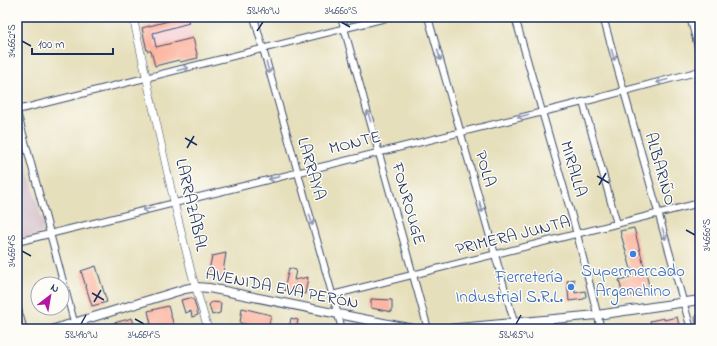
<svg xmlns="http://www.w3.org/2000/svg" width="717" height="346" font-family="'Indie Flower',sans-serif">
  <style>
    .built { fill: #f6cfd5 }
    .industrial { fill: #d1bdc8 }
    .building { fill: #fcad97 }
    .lines { fill: none; stroke-linecap: round; stroke-linejoin: round }
    .minor-casing { stroke: #39496c; stroke-width: 8 }
    .tertiary-casing { stroke: #39496c; stroke-width: 8 }
    .secondary-casing { stroke: #39496c; stroke-width: 10 }
    .minor { stroke: #fff; stroke-width: 6 }
    .tertiary { stroke: #fff; stroke-width: 7 }
    .secondary { stroke: #fff; stroke-width: 8 }
    .oneway { stroke: #8d97ae }
    .ticks { fill: none; stroke: #1b2f5e; stroke-width: 1.5 }
    .shop-dot { fill: #3f7fe0; stroke: #fdfcf7; stroke-width: 1.5 }
    .labels { text-anchor: middle; dominant-baseline: central; stroke-width: 3; stroke-linejoin: round; paint-order: stroke }
    .street-label { font-size: 17px; fill: #1b2f5e; stroke: #fdfcf7 }
    .shop-label { font-size: 17px; fill: #366cbe; stroke: #fdfcf7 }
    .neatline { fill: none; stroke: #1b2f5e; stroke-width: 1.5 }
    .ticks-label { font-size: 10px; text-anchor: middle; fill: #1b2f5e }
  </style>
  <rect width="100%" height="100%" fill="#fdfcf7"/>
  <filter id="ink" filterUnits="userSpaceOnUse"><feTurbulence type="fractalNoise" baseFrequency=".025" numOctaves="2"/><feDisplacementMap in="SourceGraphic" scale="8" xChannelSelector="R" yChannelSelector="G"/><feConvolveMatrix kernelMatrix="1 2 1 2 8 2 1 2 1" color-interpolation-filters="sRGB"/></filter>
  <filter id="wash" filterUnits="userSpaceOnUse"><feTurbulence type="fractalNoise" baseFrequency=".012" numOctaves="4" result="noise"/><feDisplacementMap in="SourceGraphic" scale="16" xChannelSelector="R" yChannelSelector="G"/><feGaussianBlur stdDeviation="0.9" result="paint"/><feColorMatrix in="noise" values="0 0 0 0 0 0 0 0 0 0 0 0 0 0 0 0 0 1.4 0 .05"/><feComposite in="paint" operator="in"/></filter>
  <g filter="url(#wash)">
    <rect width="100%" height="100%" fill="#e6dfbb"/>
    <path class="built" d="M183,17H187L198,58L180,62L175,43L156,47L149,26Z"/>
    <path class="industrial" d="M17,128L44,227L41,234L17,241Z"/>
    <g id="blocks">
      <g class="building">
        <path d="M183,17H187L189,23L153,33L156,47L193,38L198,58L180,62L179,60L155,66L151,51H147L142,28Z"/>
        <path d="M634,228L651,293L623,296L619,280L633,276L620,231Z"/>
        <path d="M226,253L222,278L208,275L212,256Z"/>
        <path d="M96,266L107,302L92,306L81,271Z"/>
        <path d="M289,268L296,270L294,280L308,277L305,294L284,290Z"/>
        <path d="M574,279L575,293L585,291L586,296L584,299L569,301L567,281Z"/>
        <path d="M190,298L194,300L198,315L192,317L191,311L185,313L181,300Z"/>
        <path d="M371,299L392,300V312L371,308Z"/>
        <path d="M212,302L221,303L220,313L212,315L209,305Z"/>
        <path d="M168,306L175,329H152L148,311Z"/>
        <path d="M21,307L27,328L19,329L17,322V308Z"/>
        <path d="M242,308L271,315L268,329H260V328L240,323Z"/>
        <path d="M697,315H700V329H697L695,318Z"/>
        <path d="M677,317L680,329H652L650,321L664,318V320Z"/>
        <path d="M132,318L136,329H96V328Z"/>
        <path d="M291,318L298,320L296,329H289Z"/>
      </g>
    </g>
  </g>
  <g filter="url(#ink)">
    <use href="#blocks" fill-opacity="0" stroke="#39496c" stroke-width="1"/>
    <g class="lines">
      <g class="minor-casing">
        <g id="minor">
          <path d="M254,17L342,329"/>
          <path d="M341,17L428,329"/>
          <path d="M428,17L516,329"/>
          <path d="M515,17L577,234L601,329"/>
          <path d="M603,17L691,329"/>
          <path d="M690,17L700,54"/>
          <path d="M583,102L617,224"/>
          <path d="M17,110L390,17"/>
          <path d="M17,112L76,329"/>
          <path d="M17,242L583,102L700,71"/>
          <path d="M332,295L700,203"/>
        </g>
      </g>
      <g class="tertiary-casing">
        <path id="tertiary" d="M133,17L174,202L192,275L208,329"/>
      </g>
      <g class="secondary-casing">
        <g id="secondary">
          <path d="M54,329L185,289L196,287L209,288L413,329"/>
          <path d="M448,329L597,315L700,300"/>
        </g>
      </g>
      <use href="#minor" class="minor"/>
      <use href="#tertiary" class="tertiary"/>
      <use href="#secondary" class="secondary"/>
    </g>
    <defs><path id="oneway-shaft" d="M-6 0H5M1.5-3L5.5 0L1.5 3" fill="none" stroke-width="1.6" stroke-linecap="round" stroke-linejoin="round"/></defs>
    <g class="oneway">
      <use href="#oneway-shaft" transform="translate(439 55) rotate(74)"/>
      <use href="#oneway-shaft" transform="translate(613 55) rotate(74)"/>
      <use href="#oneway-shaft" transform="translate(268 68) rotate(74)"/>
      <use href="#oneway-shaft" transform="translate(183 69) rotate(-14)"/>
      <use href="#oneway-shaft" transform="translate(662 81) rotate(166)"/>
      <use href="#oneway-shaft" transform="translate(369 116) rotate(-106)"/>
      <use href="#oneway-shaft" transform="translate(523 116) rotate(166)"/>
      <use href="#oneway-shaft" transform="translate(274 178) rotate(167)"/>
      <use href="#oneway-shaft" transform="translate(481 207) rotate(74)"/>
      <use href="#oneway-shaft" transform="translate(148 209) rotate(166)"/>
      <use href="#oneway-shaft" transform="translate(311 220) rotate(74)"/>
      <use href="#oneway-shaft" transform="translate(664 234) rotate(74)"/>
    </g>
  </g>
  <path class="ticks" d="M341,22L350,27M257,31L263,22M22,41L31,46M185,138L197,145M187,148L194,136M597,176L609,183M599,185L606,173M686,230L695,235M22,251L31,256M92,293L104,300M94,302L101,290M135,319L144,324M81,324L86,315M516,324L521,315"/>
  <g class="shop-dot">
    <circle cx="633" cy="254" r="4"/>
    <circle cx="571" cy="287" r="4"/>
  </g>
  <g class="labels">
    <g class="street-label">
      <text transform="translate(355 143) rotate(-14)">MONTE</text>
      <text transform="translate(311 169) rotate(74)">LARRAYA</text>
      <text transform="translate(485 169) rotate(74)">POLA</text>
      <text transform="translate(573 169) rotate(74)">MIRALLA</text>
      <text transform="translate(660 169) rotate(74)">ALBARIÑO</text>
      <text transform="translate(408 204) rotate(74)">FONROUGE</text>
      <text transform="translate(191 205) rotate(77)">LARRAZÁBAL</text>
      <text transform="translate(513 236) rotate(-14)">PRIMERA JUNTA</text>
      <text transform="translate(282 289) rotate(11)">AVENIDA EVA PERÓN</text>
    </g>
    <g class="shop-label">
      <text x="633" y="271">Supermercado<tspan x="633" dy="20">Argenchino</tspan></text>
      <text x="563" y="277" text-anchor="end">Ferretería<tspan x="563" dy="20">Industrial S.R.L.</tspan></text>
    </g>
  </g>
  <rect width="717" height="346" fill="none" stroke="#fdfcf7" stroke-width="44"/>
  <g transform="translate(50 296) rotate(31)"><circle r="19" fill="#fdfcf7" stroke="#a3aaba"/>
  <path d="M0-3L7 15L0 10L-7 15Z" fill="#b5179e"/>
  <text y="-6" font-size="11" font-weight="bold" text-anchor="middle" fill="#1b2f5e">N</text>
  </g>
  <path d="M32 48v6h81v-6" fill="none" stroke="#1b2f5e" stroke-width="2"/>
  <text x="38" y="48" font-size="12" fill="#1b2f5e" stroke="#fdfcf7" stroke-width="3" paint-order="stroke">100 m</text>
  <rect x="22" y="22" width="673" height="302" class="neatline"/>
  <g class="ticks-label">
    <text x="263" y="14">58.490°W</text>
    <text x="341" y="14">34.660°S</text>
    <text transform="translate(11 41) rotate(-90)" y="4">34.662°S</text>
    <text transform="translate(706 235) rotate(-90)" y="4">34.660°S</text>
    <text transform="translate(11 251) rotate(-90)" y="4">34.664°S</text>
    <text x="81" y="338">58.490°W</text>
    <text x="144" y="338">34.664°S</text>
    <text x="516" y="338">58.485°W</text>
  </g>
</svg>
